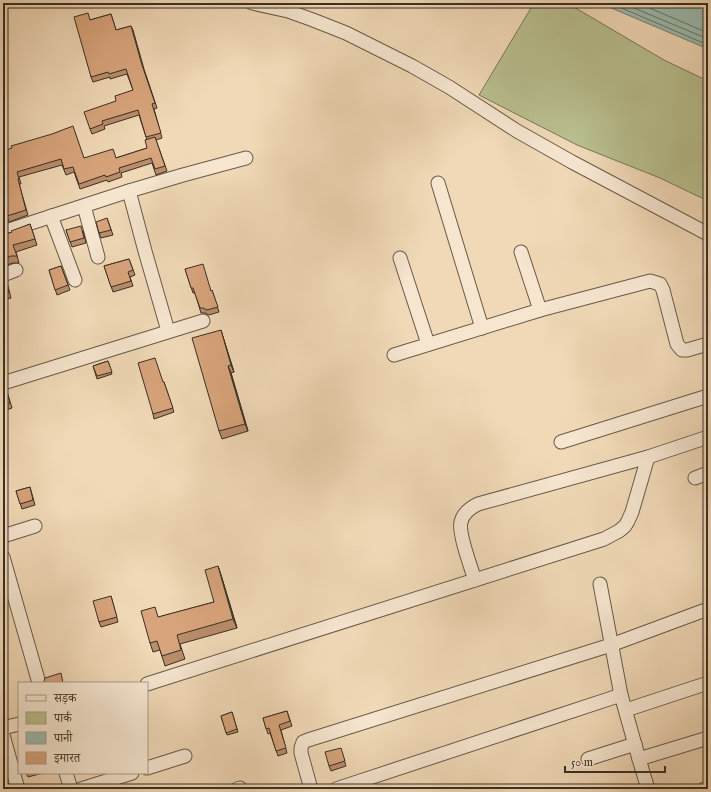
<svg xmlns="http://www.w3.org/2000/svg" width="711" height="792" font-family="'IM FELL English','Noto Serif Devanagari',serif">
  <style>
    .green { fill: #b9bf8f; stroke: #79775a }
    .water { fill: #9bbaaf; stroke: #748277 }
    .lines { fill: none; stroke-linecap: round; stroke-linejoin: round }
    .shore { stroke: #6a746a; stroke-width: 1 }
    .minor-casing { stroke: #675a49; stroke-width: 15 }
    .minor { stroke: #f6e6d0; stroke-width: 13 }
    .wall { fill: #ba8d6b; stroke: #392f24 }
    .shaded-wall { fill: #977357; stroke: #392f24 }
    .building { fill: #d8a47c; stroke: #392f24 }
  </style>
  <rect width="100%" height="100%" fill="#f1d9b7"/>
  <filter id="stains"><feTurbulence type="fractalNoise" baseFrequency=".005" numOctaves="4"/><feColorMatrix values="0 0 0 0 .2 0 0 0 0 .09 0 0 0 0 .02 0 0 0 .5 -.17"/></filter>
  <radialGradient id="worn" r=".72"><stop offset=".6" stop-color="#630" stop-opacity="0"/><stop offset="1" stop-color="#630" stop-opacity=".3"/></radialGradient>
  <path class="green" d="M534,3H567L664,60L708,81V201L660,178L577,145L479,95Z"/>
  <path class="water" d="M601,3H708V49L609,7Z"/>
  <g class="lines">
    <g class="shore">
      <path d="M610,3L708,45"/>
      <path d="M622,3L708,39"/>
      <path d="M638,3L708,33"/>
    </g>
    <g class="minor-casing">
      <g id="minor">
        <path d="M252,3L288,11L313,20L346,33L412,66L449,87L517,131L572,162L708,234"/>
        <path d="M438,183L482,328"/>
        <path d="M129,191L183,175L246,158"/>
        <path d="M84,206L98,257"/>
        <path d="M51,216L75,280"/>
        <path d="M3,232L129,191L145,251L168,331"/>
        <path d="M521,252L540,310"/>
        <path d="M400,258L428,344"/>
        <path d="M3,275L16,270"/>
        <path d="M394,355L540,310L650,281L660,284L663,290L677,344L682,350H687L708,344"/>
        <path d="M3,383L203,321"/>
        <path d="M561,442L708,396"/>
        <path d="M695,478L708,473"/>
        <path d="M3,536L35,526"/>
        <path d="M3,557L39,683"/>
        <path d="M475,580C471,568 458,532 461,522C463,513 470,508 478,504L648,457L708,437"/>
        <path d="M600,584L621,695L639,759L648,789"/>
        <path d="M147,684L604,539L619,531L625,526L628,521L632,512L648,457"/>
        <path d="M626,710L708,683"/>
        <path d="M3,728L19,724"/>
        <path d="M3,735L18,789"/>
        <path d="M588,759L635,744"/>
        <path d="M639,759L708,738"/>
        <path d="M147,768L185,756"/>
        <path d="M66,773L71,789"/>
        <path d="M81,789L132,773"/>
        <path d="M237,789L240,788"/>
        <path d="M311,789L301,753V748L303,742L308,740L611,645L708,609"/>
        <path d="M336,789L621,695"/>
        <path d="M704,789L708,788"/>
      </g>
    </g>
    <use href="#minor" class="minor"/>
  </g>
  <g class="wall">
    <path d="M111,14L116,30L131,26L133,30L144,69L157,108L154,109L162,138L156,140L167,171L156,175L152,163L121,173L122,177L108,182L107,180L80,189L74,172L66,175L62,165L19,177L21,184H19L28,215L9,222L7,216L3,151L84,158H116L147,148V140L139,115L104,126L105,129L92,134L90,129L116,101L133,90L127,74L110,79V77L93,82L91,77L90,20Z"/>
    <path d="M107,218L113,235L101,238L99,233Z"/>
    <path d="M30,224L37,245L16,252L19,263H13L3,266V235L12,232Z"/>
    <path d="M66,230L83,231L86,243L72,247Z"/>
    <path d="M129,259L135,275L130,277L133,286L113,292L104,266Z"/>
    <path d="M61,266L70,290L57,295L49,270Z"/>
    <path d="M185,269L211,291L212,290L219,312L209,315L205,313H201L195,293H193Z"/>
    <path d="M3,276L7,282L11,298L3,300Z"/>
    <path d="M223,337L234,372L231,373L248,431L222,439L219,431Z"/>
    <path d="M108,361L112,374L97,379L93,366Z"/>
    <path d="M163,382H164L174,412L154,419L153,414Z"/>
    <path d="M5,385L12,408L3,411V386Z"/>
    <path d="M30,487L35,505L22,509L16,491Z"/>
    <path d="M218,566L221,575L237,628L180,644L185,659L165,666L160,650L153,652L150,643L159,617L214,602Z"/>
    <path d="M111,596L118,622L101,627L99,622Z"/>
    <path d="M287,711L292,726L281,730L287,753L278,756L270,733L268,734L263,718Z"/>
    <path d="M232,712L238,732L227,735L221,716Z"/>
    <path d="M342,753L346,766L331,771L329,766Z"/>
    <path d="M26,773H43L28,777Z"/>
  </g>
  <g class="shaded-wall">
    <path d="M221,330L223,337L234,372L231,365Z"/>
    <path d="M228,366L231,373L248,431L245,424Z"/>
    <path d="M218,566L221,575L237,628L233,619Z"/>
  </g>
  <g class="building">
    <path d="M88,13L90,20L111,14L116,30L131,26L142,65L155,103L152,104L161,133L146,137L138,110L102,121L103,124L90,129L84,112L116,101L115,96L133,90L126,69L109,74L108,72L91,77L74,17Z"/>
    <path d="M73,126L84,158L113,149L116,158L147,148L145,140L155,137L165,166L155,169L151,158L119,168L120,172L106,177L105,175L79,184L73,167L64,169L61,159L17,172L19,179H18L26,210L7,216L3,201V151L12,148L11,146L52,134Z"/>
    <path d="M107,218L111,230L99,233L96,222Z"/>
    <path d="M30,224L35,239L13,245L17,256H11L3,259V235L12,232L11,231Z"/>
    <path d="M81,226L84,238L70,242L66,230Z"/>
    <path d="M129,259L133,270L128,272L131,281L111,287L104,266Z"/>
    <path d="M203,264L211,291L212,290L218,307L207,310L203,308H200L193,288H191L185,269Z"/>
    <path d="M61,266L68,285L55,290L49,270Z"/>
    <path d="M3,276H4L9,292L3,293Z"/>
    <path d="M221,330L231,365L228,366L245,424L219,431L192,338Z"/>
    <path d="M155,358L163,382H164L173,408L153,414L138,363Z"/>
    <path d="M108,361L112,372L97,376L93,366Z"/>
    <path d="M5,385L10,403L3,406V386Z"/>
    <path d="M30,487L33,500L20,504L16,491Z"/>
    <path d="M218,566L233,619L177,635L181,650L162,656L157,641L150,643L141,611L155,607L158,617L214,602L205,570Z"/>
    <path d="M111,596L117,617L99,622L93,601Z"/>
    <path d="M61,673L63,683H45L44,681L45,678Z"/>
    <path d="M287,711L290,721L279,725L286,748L276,751L269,728L266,729L263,718Z"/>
    <path d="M232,712L237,729L226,733L221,716Z"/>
    <path d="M341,748L345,761L329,766L325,752Z"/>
  </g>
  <rect width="711" height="792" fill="none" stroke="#f1d9b7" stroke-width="16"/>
  <rect x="4" y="4" width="703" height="784" fill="none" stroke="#392f24" stroke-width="2"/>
  <rect x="8" y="8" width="695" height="776" fill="none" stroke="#392f24"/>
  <rect x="18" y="682" width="130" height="92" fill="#f6e6d0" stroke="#aa9d8b"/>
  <rect x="26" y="695" width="20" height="6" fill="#f6e6d0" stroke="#aa9d8b"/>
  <text x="54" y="702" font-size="12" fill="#392f24">सड़क</text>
  <rect x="26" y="712" width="20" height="12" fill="#b9bf8f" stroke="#aa9d8b"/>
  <text x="54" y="722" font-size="12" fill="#392f24">पार्क</text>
  <rect x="26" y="732" width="20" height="12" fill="#9bbaaf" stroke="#aa9d8b"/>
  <text x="54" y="742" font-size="12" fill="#392f24">पानी</text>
  <rect x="26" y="752" width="20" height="12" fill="#d8a47c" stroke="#aa9d8b"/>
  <text x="54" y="762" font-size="12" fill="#392f24">इमारत</text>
  <path d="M565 766v6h100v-6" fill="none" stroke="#392f24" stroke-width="2"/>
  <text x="571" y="766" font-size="12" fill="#392f24" stroke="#f6e6d0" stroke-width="3" paint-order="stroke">50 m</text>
  <rect width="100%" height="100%" filter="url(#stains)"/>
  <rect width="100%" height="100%" fill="url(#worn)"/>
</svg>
